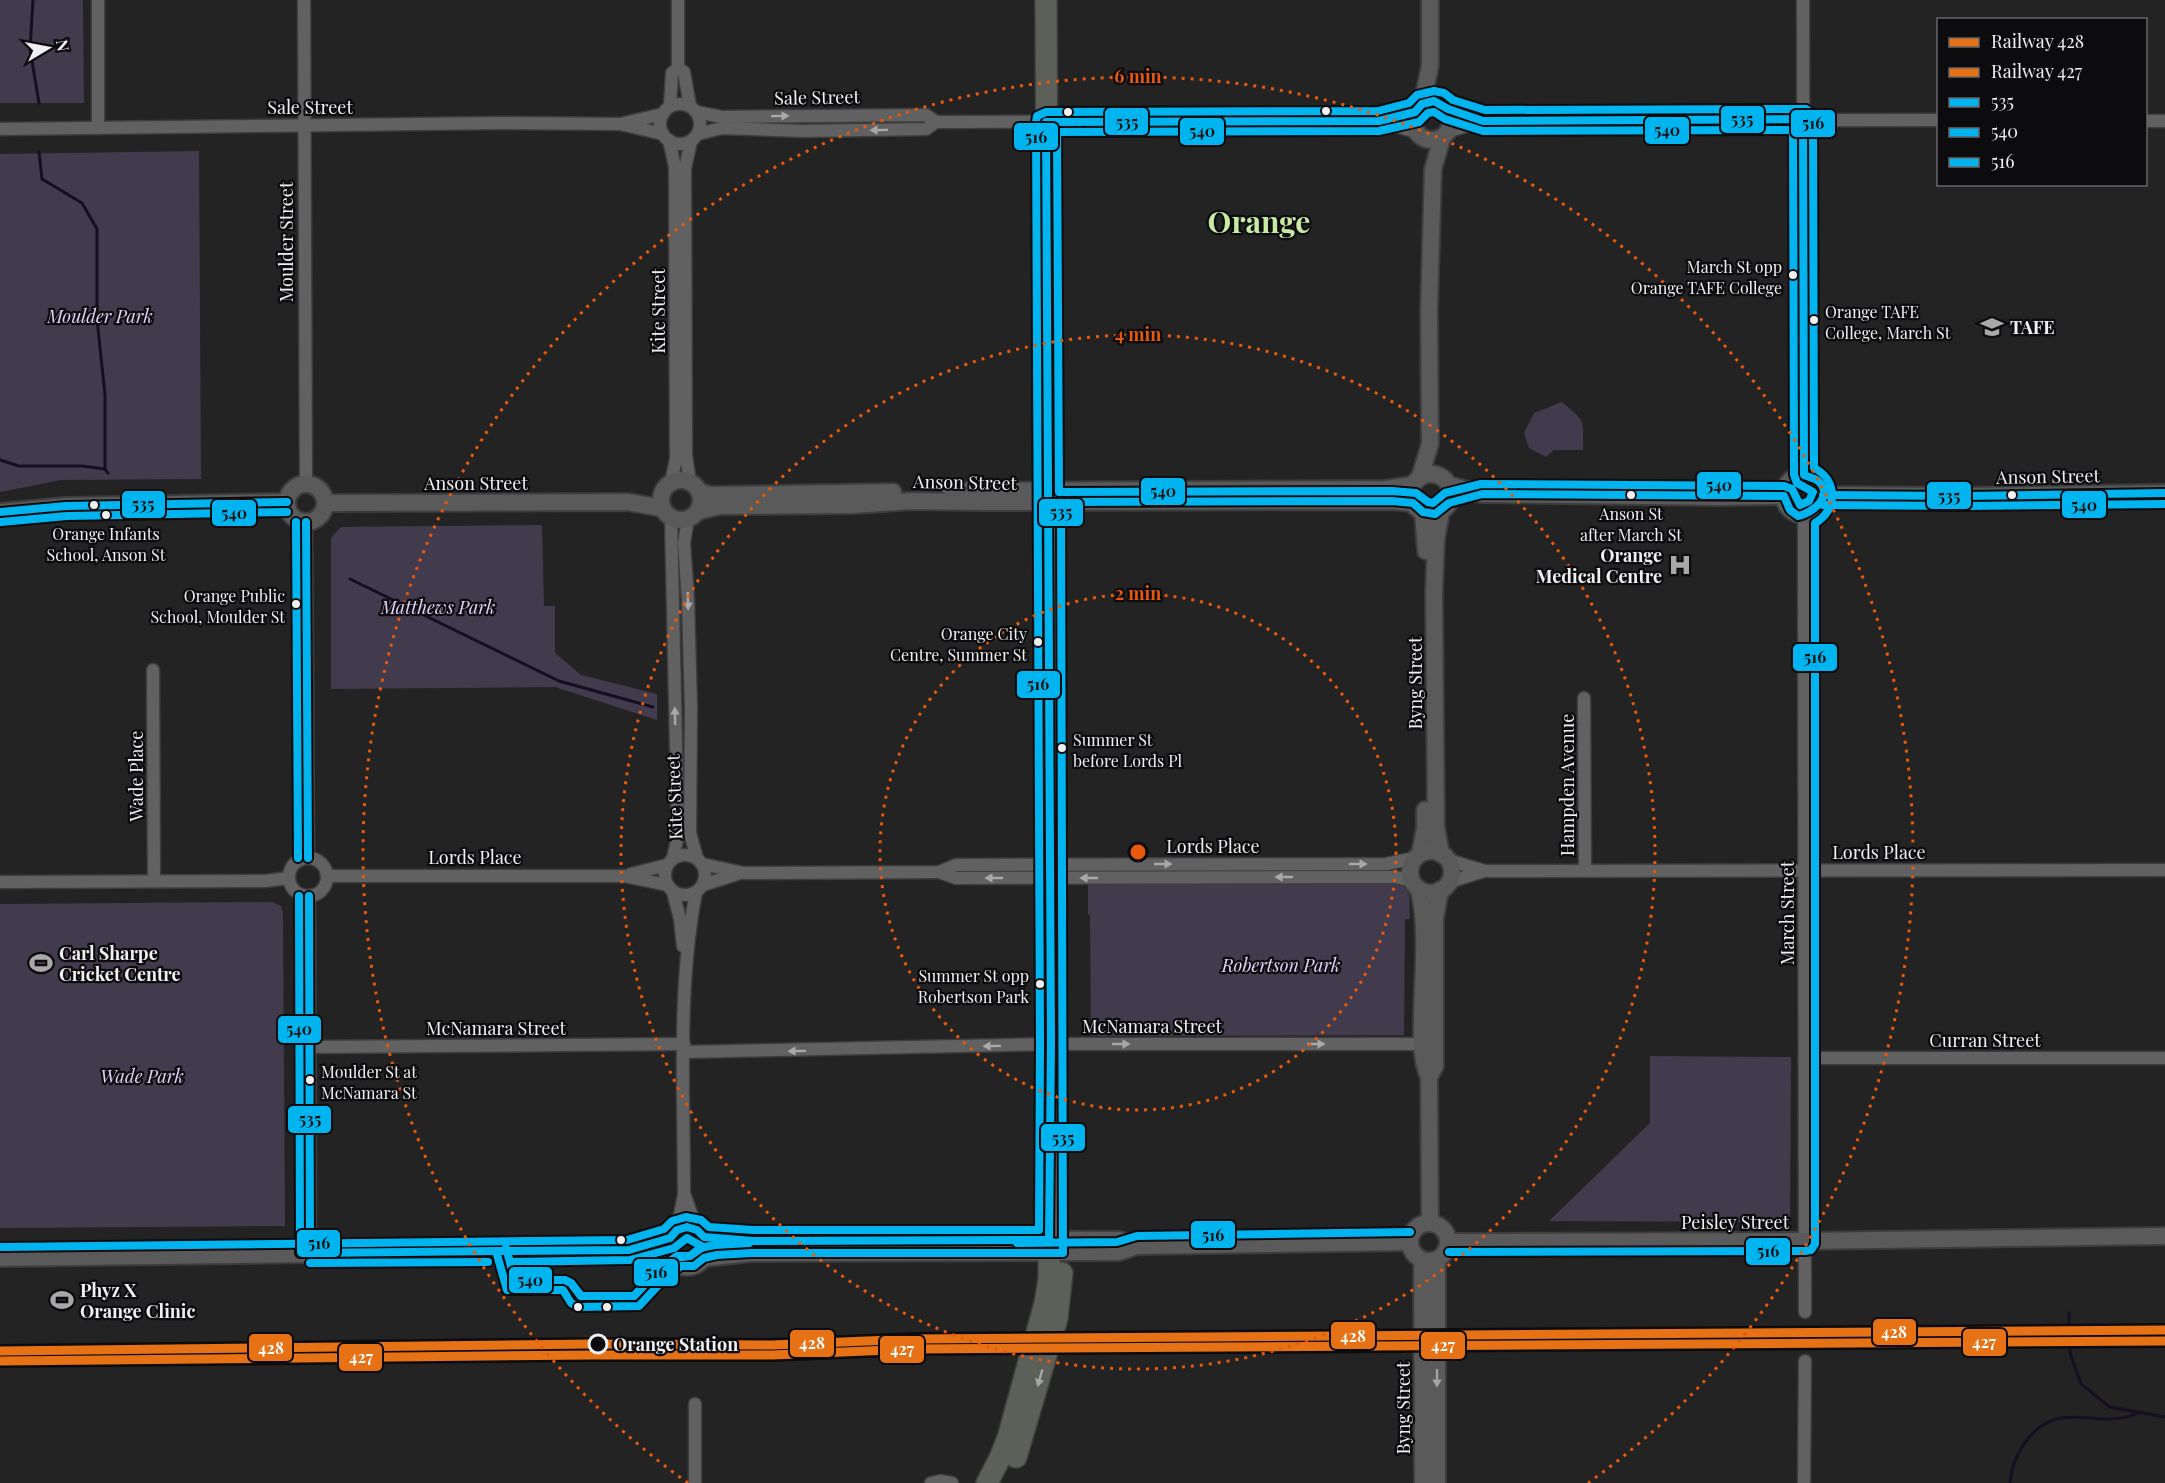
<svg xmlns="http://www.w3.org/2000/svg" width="2165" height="1483" font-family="'Playfair Display',serif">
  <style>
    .green { fill: #423b4e }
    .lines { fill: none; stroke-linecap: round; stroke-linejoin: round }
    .stream { stroke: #160f21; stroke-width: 3 }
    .street-casing { stroke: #3d3d3e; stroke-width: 15 }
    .secondary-casing { stroke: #3d3d3e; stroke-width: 20 }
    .highway-casing { stroke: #3d3d3e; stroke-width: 24 }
    .street { stroke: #616162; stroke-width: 12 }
    .secondary { stroke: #595a59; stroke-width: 16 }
    .highway { stroke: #5d5f59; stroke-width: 21 }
    .bus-1-casing { stroke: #0c0b0d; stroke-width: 12 }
    .bus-2-casing { stroke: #0c0b0d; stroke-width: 12 }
    .bus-3-casing { stroke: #0c0b0d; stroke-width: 12 }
    .bus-1 { stroke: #00b5ef; stroke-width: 8 }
    .bus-2 { stroke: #00b5ef; stroke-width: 8 }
    .bus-3 { stroke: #00b5ef; stroke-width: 8 }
    .rail-1-casing { stroke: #0c0b0d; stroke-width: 14 }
    .rail-2-casing { stroke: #0c0b0d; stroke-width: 14 }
    .rail-1 { stroke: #e67215; stroke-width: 9 }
    .rail-2 { stroke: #e67215; stroke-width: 9 }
    .oneway { fill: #a8a8aa }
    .oneway2 { fill: #a6a7a5 }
    .oneway3 { fill: #a4a4a5 }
    .ring { fill: none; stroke: #e8590c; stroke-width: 3; stroke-dasharray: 3 6 }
    .bus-dot { fill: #f0eff1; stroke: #0c0b0d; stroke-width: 2 }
    .stop-dot { fill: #0c0b0d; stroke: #f0eff1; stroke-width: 3 }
    .labels { text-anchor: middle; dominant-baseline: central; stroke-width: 4.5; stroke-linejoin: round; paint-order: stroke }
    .bus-label { font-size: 16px; fill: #f0eff1; stroke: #0c0b0d; text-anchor: end }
    .street-label { font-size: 18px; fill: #f0eff1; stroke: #0c0b0d }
    .park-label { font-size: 18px; font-style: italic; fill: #e0d2fb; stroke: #0c0b0d }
    .poi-label { font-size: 18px; font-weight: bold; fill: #f0eff1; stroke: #0c0b0d; text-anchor: start }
    .stop-label { font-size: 18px; font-weight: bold; fill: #f0eff1; stroke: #0c0b0d; text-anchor: start }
    .town-label { font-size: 30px; font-weight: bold; fill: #c8eaa3; stroke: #0c0b0d }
    .centre { fill: #e8590c; stroke: #0c0b0d; stroke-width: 3 }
    .ring-label { font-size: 18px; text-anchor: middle; font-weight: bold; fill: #e8590c; stroke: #0c0b0d; stroke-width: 4.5; stroke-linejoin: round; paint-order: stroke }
    .line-badge { stroke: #0c0b0d; stroke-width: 2 }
    .badge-label { font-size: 16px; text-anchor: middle; font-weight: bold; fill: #fff }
    .pale-badge-label { font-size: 16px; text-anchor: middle; font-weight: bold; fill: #111 }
  </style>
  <rect width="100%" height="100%" fill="#232323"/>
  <g class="green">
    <path d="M0,0H83L84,103H0Z"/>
    <path d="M199,151L201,479L61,480L0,492V154Z"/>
    <path d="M1562,402C1586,423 1583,417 1583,450H1554L1546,457L1529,448L1524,433L1534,413Z"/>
    <path d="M542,525L544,606H555V653L581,675L657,694V720L555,687L331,689V538L341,527Z"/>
    <path d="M1088,882H1401L1409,889L1410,919H1405L1404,1035L1091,1036L1090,915L1088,914Z"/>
    <path d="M272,902L281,906L283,913L285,1226L0,1228V904Z"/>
    <path d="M1650,1056L1791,1057L1790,1222L1549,1221L1650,1123Z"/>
  </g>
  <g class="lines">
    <g class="stream">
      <path d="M33,0L30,49L39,103"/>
      <path d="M39,152L42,179L82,203L97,229V319L105,395V469L108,473"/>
      <path d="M0,460L19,466H82L105,469"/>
      <path d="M350,579L559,681L653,707"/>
      <path d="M2069,1313L2070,1353L2081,1384L2110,1407L2165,1417"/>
      <path d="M2010,1483C2011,1468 2015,1457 2024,1444C2058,1395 2096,1432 2138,1413"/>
    </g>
    <g class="street-casing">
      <g id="street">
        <path d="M98,0V128"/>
        <path d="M304,0L306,484"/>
        <path d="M1803,0L1804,475"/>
        <path d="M678,68L684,72L690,106"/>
        <circle cx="680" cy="124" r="20"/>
        <path d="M670,106L672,73L678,68V0"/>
        <path d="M1448,109L1483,121"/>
        <path d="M697,112L722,117L926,115L936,122"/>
        <path d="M1380,121L1416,132"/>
        <path d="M2146,121H2165"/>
        <path d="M624,123L663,114"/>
        <path d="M0,129L498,123L620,124L663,134"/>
        <path d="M1449,131L1483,121L1938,120"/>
        <path d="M698,134L722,128L803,131L926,129L936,122L1379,121L1415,112"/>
        <path d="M669,140L675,167L676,459L671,482"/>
        <path d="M690,482L686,456L685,168L691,141"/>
        <path d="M1804,515L1805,1312"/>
        <path d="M671,518L678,836L673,858"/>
        <path d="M688,519L684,543L688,600L691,708L690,833L697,858"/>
        <path d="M306,522L308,858"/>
        <path d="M153,670L154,881"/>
        <path d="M1584,698L1585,870"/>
        <circle cx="685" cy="875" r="20"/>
        <circle cx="308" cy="877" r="19"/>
        <path d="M1448,860L1485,871L2165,870"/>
        <path d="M702,864L744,873L939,872L956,865L1386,864L1415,858"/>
        <path d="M939,872L956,878L1384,877H1396L1412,881"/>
        <path d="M631,874L667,865"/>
        <path d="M327,876H624L667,885"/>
        <path d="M0,882L265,881L289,878"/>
        <path d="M1449,882L1484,871"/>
        <path d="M703,885L737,874"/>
        <path d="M673,892L680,919L683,946"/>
        <path d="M309,896L310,1253"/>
        <path d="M309,1047L684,1044"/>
        <path d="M684,1052L1051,1044H1422L1428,1049"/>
        <path d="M1805,1058H2165"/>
        <path d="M685,1196L697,1230"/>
        <path d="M677,1230L684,1195C684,1095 677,991 696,892"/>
        <path d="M695,1483V1404"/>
        <path d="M931,1483L940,1481L952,1483"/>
        <path d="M1804,1483L1805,1361"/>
      </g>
    </g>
    <g class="secondary-casing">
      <g id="secondary">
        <circle cx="1432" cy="121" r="19"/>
        <path d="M1422,104L1430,66V0"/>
        <circle cx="1431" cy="494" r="20"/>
        <circle cx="1804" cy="495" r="20"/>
        <path d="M1420,477L1430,444L1429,310L1433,169L1442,138"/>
        <circle cx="681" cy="500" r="20"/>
        <circle cx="306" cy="503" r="19"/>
        <path d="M1449,485L1482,494L1719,497L1784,496"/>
        <path d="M951,491L1386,489L1413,485"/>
        <path d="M699,492L711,495L893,492"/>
        <path d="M1823,495L1964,496L2165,493"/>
        <path d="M325,503L628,502L662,508"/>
        <path d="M698,511L721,506L853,505L912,501L984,502L1392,501L1413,503"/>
        <path d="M1441,511L1436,540L1434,592L1436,827L1441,854"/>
        <path d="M0,512L66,506L287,502"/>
        <path d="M1423,512L1426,551"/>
        <circle cx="1431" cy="872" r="21"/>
        <path d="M1420,854L1425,828V810"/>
        <path d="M1419,889C1428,929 1423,972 1422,1014C1422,1035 1420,1057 1429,1077L1430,1223"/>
        <path d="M1429,1077L1435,1066V918L1440,890"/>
        <circle cx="1429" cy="1242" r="19"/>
        <circle cx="687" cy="1247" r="20"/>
        <path d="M704,1237L753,1241L889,1239L1119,1240L1137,1246"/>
        <path d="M1449,1242L1805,1241L2165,1236"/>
        <path d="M0,1258L629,1250L670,1258"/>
        <path d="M704,1258L751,1253L1119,1252L1137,1246L1410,1242"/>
        <path d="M1422,1260L1423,1483"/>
        <path d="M1437,1483V1260"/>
      </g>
    </g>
    <g class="highway-casing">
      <g id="highway">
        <path d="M1016,1457L1057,1318L1062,1273"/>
        <path d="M987,1483L1000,1458L1008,1438L1045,1303L1049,1279L1051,1044L1046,0"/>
      </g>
    </g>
    <use href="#street" class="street"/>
    <use href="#secondary" class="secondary"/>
    <use href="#highway" class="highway"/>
    <g class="bus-1-casing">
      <g id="bus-1">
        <path d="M1434,101L1448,109L1483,121L1803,119L1804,475C1808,477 1815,478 1818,481C1835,495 1813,513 1798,516L1790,510L1784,496L1482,494L1449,503L1435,514L1423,512L1413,503L1392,501L1061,502L1063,1253H751L717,1255L704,1258L694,1266H681L666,1277L639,1306L578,1307L571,1303L563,1290H507L496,1251L629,1250L670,1238L677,1230L687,1227L697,1230L704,1237L753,1241L1049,1240L1051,1044L1046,122L1379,121L1415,112L1422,104Z"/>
        <path d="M1823,495L1964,496L2165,493"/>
        <path d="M0,512L66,506L287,502"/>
        <path d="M306,522L308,858"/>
        <path d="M309,896L310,1253"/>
        <path d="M310,1253L496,1251"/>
      </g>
    </g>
    <g class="bus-2-casing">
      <g id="bus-2">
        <path d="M1434,112L1445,119L1483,131L1793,130L1794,475L1797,483L1813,492L1809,501L1800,505L1792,489L1784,486L1481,484L1445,493L1433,503L1428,502L1416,493L1392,491L1059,492L1057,132L1379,131L1419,122L1428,113Z"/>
        <path d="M1823,505L1964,506L2165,504"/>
        <path d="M1,522L67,516L287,512"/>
        <path d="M296,522L298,858"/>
        <path d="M299,896L300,1253"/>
        <path d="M687,1238L703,1247L690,1256L675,1258L659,1269L634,1296H581L571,1283L565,1280H515L510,1262L630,1260L674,1248Z"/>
        <path d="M310,1263L488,1262"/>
      </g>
    </g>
    <g class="bus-3-casing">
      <g id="bus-3">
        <path d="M1017,1243L1117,1242L1137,1236L1410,1232"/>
        <path d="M0,1247L627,1240L664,1229L672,1221L686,1217L701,1220L709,1227L753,1230H1039L1040,1044L1036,122L1037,116L1046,112L1378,111L1409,103L1417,95L1434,91L1444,93L1453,100L1485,110L1806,109L1812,113L1813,119L1814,468C1838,480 1838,510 1815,523V1244L1811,1250L1805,1251L1449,1252"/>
        <path d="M506,1248L515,1280H565L571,1283L581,1296H634L659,1269L677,1256H690L700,1248L715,1245L749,1243"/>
      </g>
    </g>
    <use href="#bus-1" class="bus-1"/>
    <use href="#bus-2" class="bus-2"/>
    <use href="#bus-3" class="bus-3"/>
    <g class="rail-1-casing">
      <path id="rail-1" d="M0,1351L592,1344L772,1345L914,1339L2165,1330"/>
    </g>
    <g class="rail-2-casing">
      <path id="rail-2" d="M0,1361L592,1355H772L914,1349L2165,1341"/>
    </g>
    <use href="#rail-1" class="rail-1"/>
    <use href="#rail-2" class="rail-2"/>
  </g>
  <defs><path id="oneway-solid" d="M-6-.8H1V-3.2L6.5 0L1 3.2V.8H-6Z" transform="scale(1.5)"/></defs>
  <g class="oneway">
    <use href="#oneway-solid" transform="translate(780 116) rotate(-1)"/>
    <use href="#oneway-solid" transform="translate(879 130) rotate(179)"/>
    <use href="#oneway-solid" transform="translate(688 601) rotate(89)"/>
    <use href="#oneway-solid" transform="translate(675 716) rotate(-91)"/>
    <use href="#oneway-solid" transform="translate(1163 864)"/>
    <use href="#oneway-solid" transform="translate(1358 864)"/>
    <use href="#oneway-solid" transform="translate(1284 877) rotate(180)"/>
    <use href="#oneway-solid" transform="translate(994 878) rotate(180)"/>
    <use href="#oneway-solid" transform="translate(1089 878) rotate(180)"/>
    <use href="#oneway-solid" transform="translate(1121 1044)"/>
    <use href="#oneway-solid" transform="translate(1316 1044)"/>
    <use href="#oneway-solid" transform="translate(992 1046) rotate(179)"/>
    <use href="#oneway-solid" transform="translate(797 1051) rotate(179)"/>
  </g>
  <use class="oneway2" href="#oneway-solid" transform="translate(1040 1378) rotate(106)"/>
  <use class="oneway3" href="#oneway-solid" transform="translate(1437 1378) rotate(90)"/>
  <g class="ring">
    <circle cx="1138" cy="852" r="258"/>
    <circle cx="1138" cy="852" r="517"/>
    <path d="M688 1483A775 775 0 1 1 1588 1483"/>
  </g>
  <defs>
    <g id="university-bare" transform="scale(1.8)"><path d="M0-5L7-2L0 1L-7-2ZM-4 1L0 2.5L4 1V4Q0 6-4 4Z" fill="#a8a8a9" stroke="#0c0b0d" stroke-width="2.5" paint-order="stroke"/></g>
    <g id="hospital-bare" transform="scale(1.8)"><path d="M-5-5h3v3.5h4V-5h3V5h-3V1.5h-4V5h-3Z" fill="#a8a8a9" stroke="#0c0b0d" stroke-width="2.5" paint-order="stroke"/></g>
    <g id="stadium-bare" transform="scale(1.8)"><path d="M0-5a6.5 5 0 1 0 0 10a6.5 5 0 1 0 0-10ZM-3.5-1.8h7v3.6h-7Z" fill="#a8a8a9" stroke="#0c0b0d" stroke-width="2.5" paint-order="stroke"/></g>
  </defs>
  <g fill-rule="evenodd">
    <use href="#university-bare" x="1992" y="327"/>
    <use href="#hospital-bare" x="1680" y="565"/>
    <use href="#stadium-bare" x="41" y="963"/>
    <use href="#stadium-bare" x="62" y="1300"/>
  </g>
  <g class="bus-dot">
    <circle cx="1326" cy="111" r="5"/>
    <circle cx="1068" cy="112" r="5"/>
    <circle cx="1793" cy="275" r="5"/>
    <circle cx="1814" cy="320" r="5"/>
    <circle cx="1631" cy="495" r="5"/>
    <circle cx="2012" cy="495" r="5"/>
    <circle cx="94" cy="505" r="5"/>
    <circle cx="106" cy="515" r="5"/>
    <circle cx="296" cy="604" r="5"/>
    <circle cx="1038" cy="642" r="5"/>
    <circle cx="1062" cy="748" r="5"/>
    <circle cx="1040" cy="984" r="5"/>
    <circle cx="310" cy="1080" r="5"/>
    <circle cx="621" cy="1240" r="5"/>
    <circle cx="578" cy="1307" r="5"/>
    <circle cx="607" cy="1307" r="5"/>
  </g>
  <circle class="stop-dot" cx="598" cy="1344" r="9"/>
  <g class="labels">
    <g class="bus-label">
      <text x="1782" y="266">March St opp<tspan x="1782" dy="21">Orange TAFE College</tspan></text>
      <text x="1825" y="311" text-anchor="start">Orange TAFE<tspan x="1825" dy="21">College, March St</tspan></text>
      <text x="1631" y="513" text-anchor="middle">Anson St<tspan x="1631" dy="21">after March St</tspan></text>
      <text x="106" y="533" text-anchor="middle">Orange Infants<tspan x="106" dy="21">School, Anson St</tspan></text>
      <text x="285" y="595">Orange Public<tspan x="285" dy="21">School, Moulder St</tspan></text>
      <text x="1027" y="633">Orange City<tspan x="1027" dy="21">Centre, Summer St</tspan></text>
      <text x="1073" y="739" text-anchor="start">Summer St<tspan x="1073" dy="21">before Lords Pl</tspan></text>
      <text x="1029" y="975">Summer St opp<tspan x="1029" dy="21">Robertson Park</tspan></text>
      <text x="321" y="1071" text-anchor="start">Moulder St at<tspan x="321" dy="21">McNamara St</tspan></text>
    </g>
    <g class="street-label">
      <text transform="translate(817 97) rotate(-1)">Sale Street</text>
      <text x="310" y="107">Sale Street</text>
      <text transform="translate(286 242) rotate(-90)">Moulder Street</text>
      <text transform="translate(658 311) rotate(-90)">Kite Street</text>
      <text transform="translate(2048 476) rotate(-1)">Anson Street</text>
      <text transform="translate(965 482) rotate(1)">Anson Street</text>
      <text x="476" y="483">Anson Street</text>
      <text transform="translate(1415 683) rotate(-90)">Byng Street</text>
      <text transform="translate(136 776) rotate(-90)">Wade Place</text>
      <text transform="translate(1567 785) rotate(-90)">Hampden Avenue</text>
      <text transform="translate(674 797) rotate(-92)">Kite Street</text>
      <text x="1213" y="846">Lords Place</text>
      <text x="1879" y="852">Lords Place</text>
      <text x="475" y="857">Lords Place</text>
      <text transform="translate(1787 913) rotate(-90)">March Street</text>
      <text x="1152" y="1026">McNamara Street</text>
      <text x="496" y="1028">McNamara Street</text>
      <text x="1985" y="1040">Curran Street</text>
      <text x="1735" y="1222">Peisley Street</text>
      <text transform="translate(1403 1408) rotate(-90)">Byng Street</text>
    </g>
    <g class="park-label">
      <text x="100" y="316">Moulder Park</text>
      <text x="438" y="607">Matthews Park</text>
      <text x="1281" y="965">Robertson Park</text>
      <text x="142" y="1076">Wade Park</text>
    </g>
    <g class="poi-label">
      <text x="2010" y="327">TAFE</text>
      <text x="1662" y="555" text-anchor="end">Orange<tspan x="1662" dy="21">Medical Centre</tspan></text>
      <text x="59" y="953">Carl Sharpe<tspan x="59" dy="21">Cricket Centre</tspan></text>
      <text x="80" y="1290">Phyz X<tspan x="80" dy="21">Orange Clinic</tspan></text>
    </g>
    <g class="stop-label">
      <text x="613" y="1344">Orange Station</text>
    </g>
    <g class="town-label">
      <text x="1259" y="221">Orange</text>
    </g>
  </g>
  <circle cx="1138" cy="852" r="9" class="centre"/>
  <g class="ring-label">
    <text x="1138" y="83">6 min</text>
    <text x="1138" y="341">4 min</text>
    <text x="1138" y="600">2 min</text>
  </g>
  <g class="line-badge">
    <rect x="1720" y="105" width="45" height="29" rx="6" fill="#00b5ef"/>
    <rect x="1104" y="107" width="45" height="29" rx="6" fill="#00b5ef"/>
    <rect x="1790" y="109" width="46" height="29" rx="6" fill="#00b5ef"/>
    <rect x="1644" y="116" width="46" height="29" rx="6" fill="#00b5ef"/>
    <rect x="1179" y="117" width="46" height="29" rx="6" fill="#00b5ef"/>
    <rect x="1013" y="122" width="46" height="29" rx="6" fill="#00b5ef"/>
    <rect x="1696" y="471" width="46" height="29" rx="6" fill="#00b5ef"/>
    <rect x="1140" y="477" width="46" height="29" rx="6" fill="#00b5ef"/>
    <rect x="1926" y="481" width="46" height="29" rx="6" fill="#00b5ef"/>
    <rect x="121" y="490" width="45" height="29" rx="6" fill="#00b5ef"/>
    <rect x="2061" y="490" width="46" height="29" rx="6" fill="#00b5ef"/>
    <rect x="1038" y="498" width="46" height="29" rx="6" fill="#00b5ef"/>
    <rect x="211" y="499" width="46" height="28" rx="6" fill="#00b5ef"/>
    <rect x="1792" y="643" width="46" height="29" rx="6" fill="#00b5ef"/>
    <rect x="1016" y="670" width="45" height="29" rx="6" fill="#00b5ef"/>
    <rect x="277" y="1015" width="45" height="29" rx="6" fill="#00b5ef"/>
    <rect x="287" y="1105" width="45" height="29" rx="6" fill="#00b5ef"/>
    <rect x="1040" y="1123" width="46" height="29" rx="6" fill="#00b5ef"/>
    <rect x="1190" y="1220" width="46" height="29" rx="6" fill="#00b5ef"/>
    <rect x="296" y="1229" width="45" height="29" rx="6" fill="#00b5ef"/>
    <rect x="1745" y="1237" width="46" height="29" rx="6" fill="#00b5ef"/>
    <rect x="633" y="1258" width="46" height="29" rx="6" fill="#00b5ef"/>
    <rect x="508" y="1266" width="45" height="28" rx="6" fill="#00b5ef"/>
    <rect x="1872" y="1318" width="45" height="28" rx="6" fill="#e67215"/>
    <rect x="1330" y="1321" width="46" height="29" rx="6" fill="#e67215"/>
    <rect x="1962" y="1328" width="45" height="29" rx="6" fill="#e67215"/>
    <rect x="789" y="1329" width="46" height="29" rx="6" fill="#e67215"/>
    <rect x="1420" y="1331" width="46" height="29" rx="6" fill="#e67215"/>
    <rect x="248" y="1333" width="45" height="29" rx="6" fill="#e67215"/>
    <rect x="879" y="1335" width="46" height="29" rx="6" fill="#e67215"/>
    <rect x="338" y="1343" width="45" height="29" rx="6" fill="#e67215"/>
  </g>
  <g class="badge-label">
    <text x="1894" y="1338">428</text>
    <text x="1353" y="1342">428</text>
    <text x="1984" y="1348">427</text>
    <text x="812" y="1349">428</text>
    <text x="1443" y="1351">427</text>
    <text x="271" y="1354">428</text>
    <text x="902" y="1355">427</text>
    <text x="361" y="1363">427</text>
  </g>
  <g class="pale-badge-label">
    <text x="1742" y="125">535</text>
    <text x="1127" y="128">535</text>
    <text x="1813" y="129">516</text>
    <text x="1667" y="136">540</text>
    <text x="1202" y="137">540</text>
    <text x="1036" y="143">516</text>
    <text x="1719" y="491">540</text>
    <text x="1163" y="497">540</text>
    <text x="1949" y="502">535</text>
    <text x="143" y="510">535</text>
    <text x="2084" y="511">540</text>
    <text x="1061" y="518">535</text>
    <text x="234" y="519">540</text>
    <text x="1815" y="663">516</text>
    <text x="1038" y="690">516</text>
    <text x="299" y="1035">540</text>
    <text x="310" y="1125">535</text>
    <text x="1063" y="1144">535</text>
    <text x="1213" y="1241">516</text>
    <text x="319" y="1249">516</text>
    <text x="1768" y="1257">516</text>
    <text x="656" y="1278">516</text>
    <text x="530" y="1286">540</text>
  </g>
  <rect x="1937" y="18" width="210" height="168" fill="#0c0b0d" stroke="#676668" stroke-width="1.5"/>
  <rect x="1949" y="38" width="30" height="9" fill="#e67215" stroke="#676668" stroke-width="1.5"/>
  <text x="1991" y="48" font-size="18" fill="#f0eff1">Railway 428</text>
  <rect x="1949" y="68" width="30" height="9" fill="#e67215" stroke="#676668" stroke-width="1.5"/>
  <text x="1991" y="78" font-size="18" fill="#f0eff1">Railway 427</text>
  <rect x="1949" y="98" width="30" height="9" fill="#00b5ef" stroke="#676668" stroke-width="1.5"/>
  <text x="1991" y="108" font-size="18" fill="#f0eff1">535</text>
  <rect x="1949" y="128" width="30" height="9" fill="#00b5ef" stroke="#676668" stroke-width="1.5"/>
  <text x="1991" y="138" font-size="18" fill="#f0eff1">540</text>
  <rect x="1949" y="158" width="30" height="9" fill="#00b5ef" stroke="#676668" stroke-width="1.5"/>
  <text x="1991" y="168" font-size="18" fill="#f0eff1">516</text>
  <g transform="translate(48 48) rotate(80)" stroke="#0c0b0d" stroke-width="4.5" paint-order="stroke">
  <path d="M0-4.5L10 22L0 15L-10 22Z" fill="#f0eff1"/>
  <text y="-9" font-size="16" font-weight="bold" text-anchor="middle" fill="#f0eff1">N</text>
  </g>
</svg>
